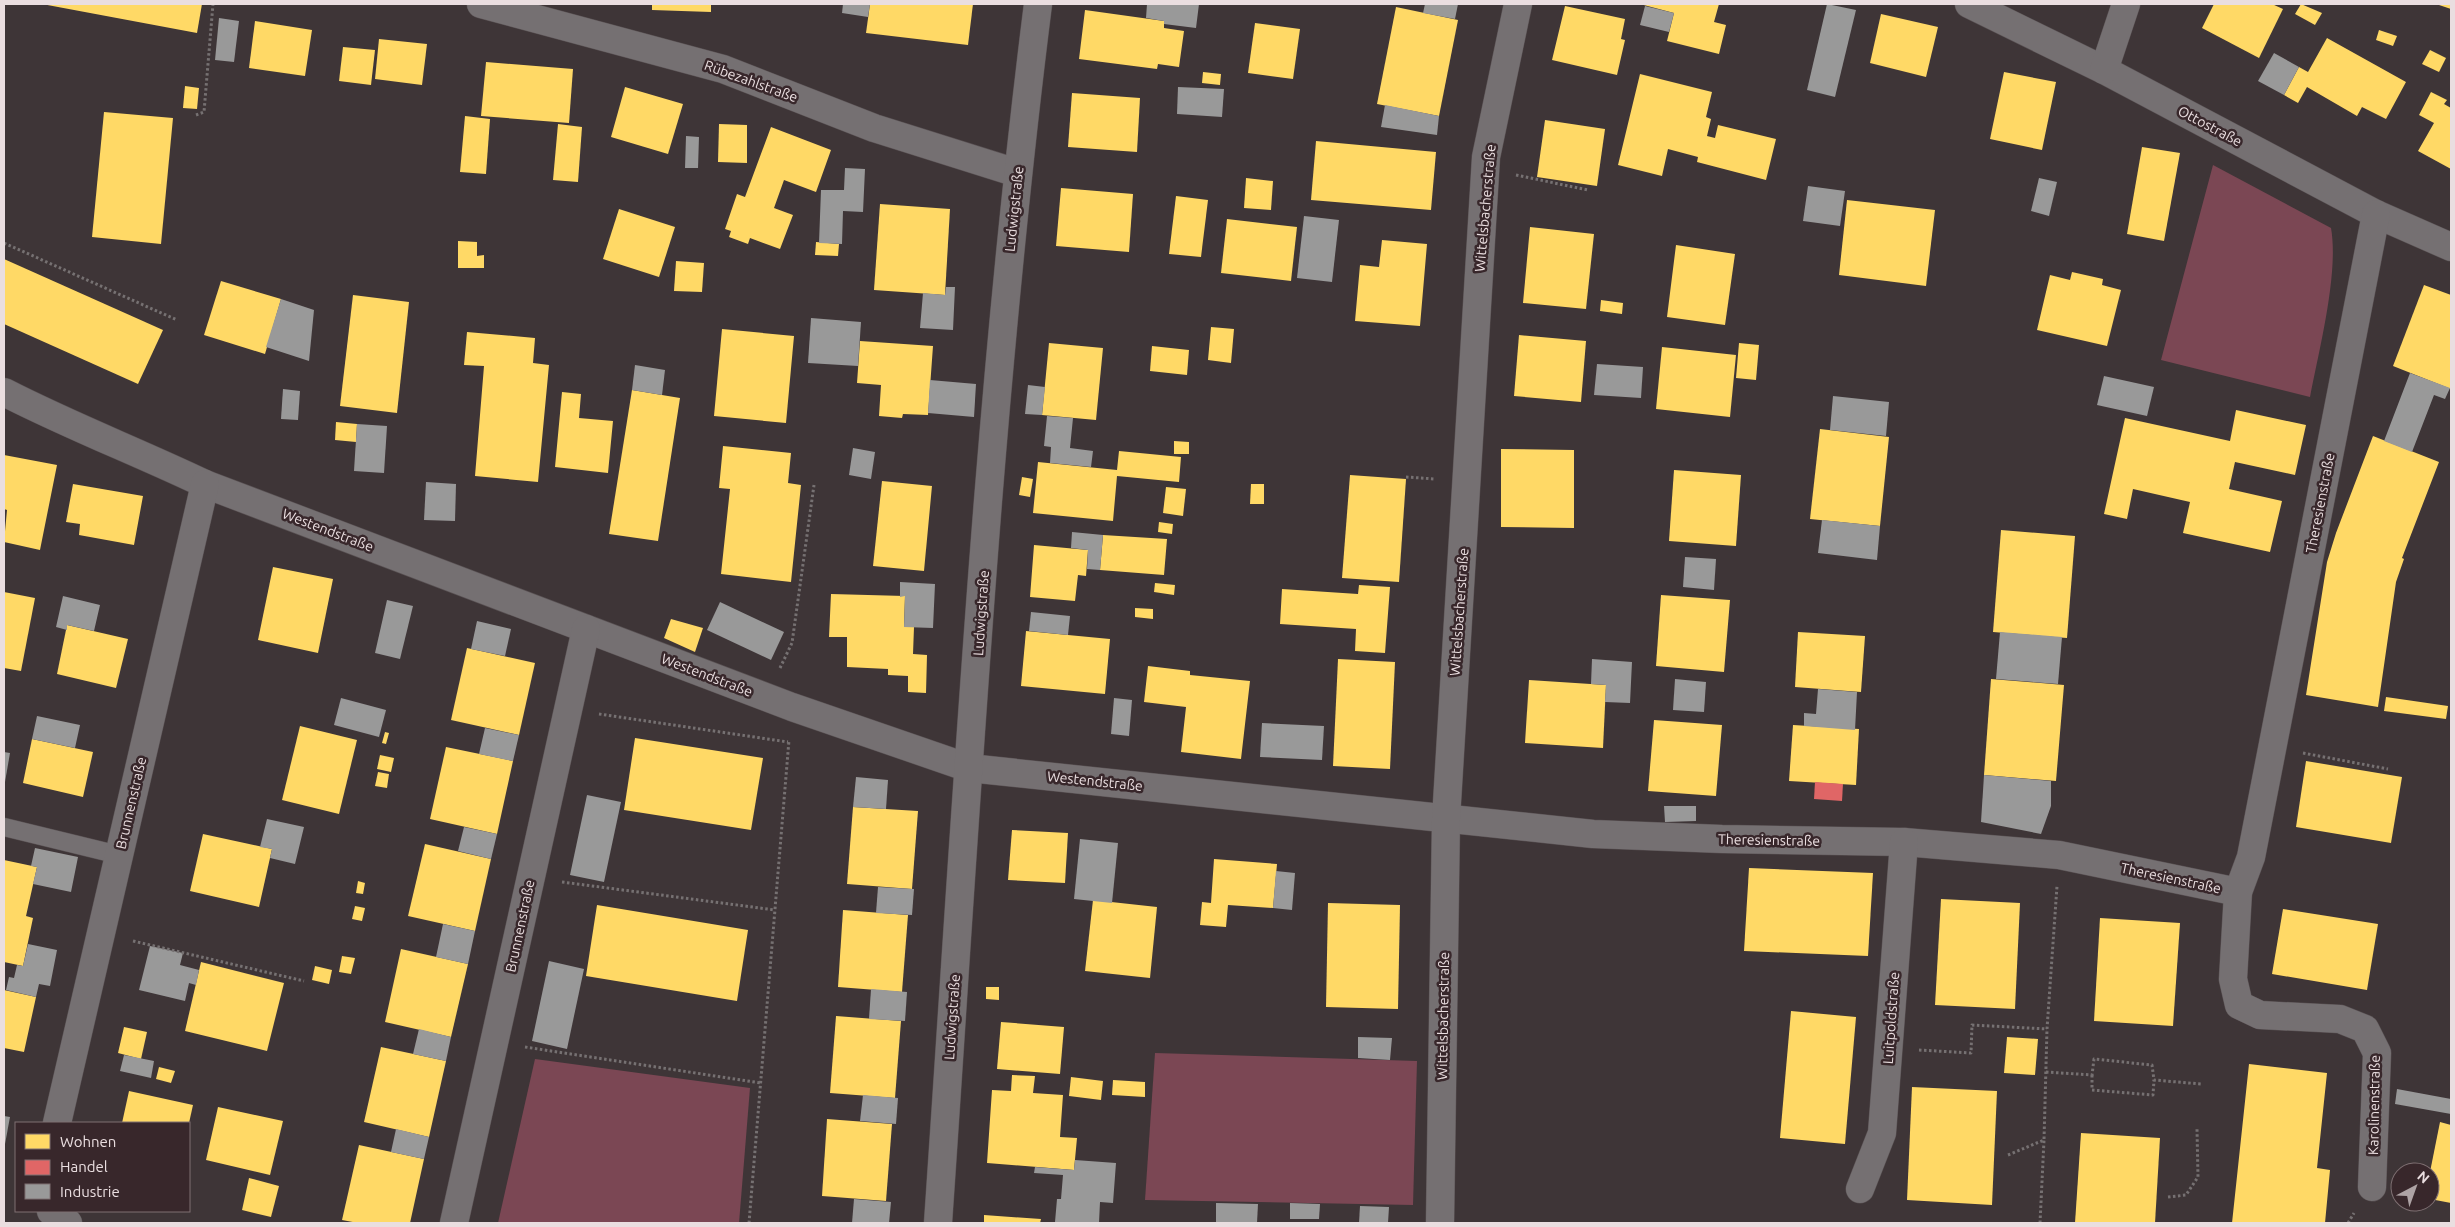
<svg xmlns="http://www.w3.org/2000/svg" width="2455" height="1227" font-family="Ubuntu,sans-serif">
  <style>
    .green { fill: #7b4754 }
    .homes { fill: #ffd966 }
    .shops { fill: #e06666 }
    .industry { fill: #999 }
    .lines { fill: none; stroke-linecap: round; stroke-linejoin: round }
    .service-casing { stroke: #595153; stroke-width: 19 }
    .minor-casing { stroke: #595153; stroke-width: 29 }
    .path { stroke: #767172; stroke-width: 3; stroke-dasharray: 2.5 2.5; stroke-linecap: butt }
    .service { stroke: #757072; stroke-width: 18 }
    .minor { stroke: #757072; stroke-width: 28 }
    .labels { text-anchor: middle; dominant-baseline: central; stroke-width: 5; stroke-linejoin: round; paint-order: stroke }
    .street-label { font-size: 14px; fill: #eadee0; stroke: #38272b }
  </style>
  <rect width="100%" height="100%" fill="#3e3537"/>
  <g class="green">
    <path d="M2213,165L2331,228C2339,273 2319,350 2310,397L2161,360Z"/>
    <path d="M1155,1053L1417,1061L1413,1205L1145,1200Z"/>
    <path d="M535,1059L750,1088L739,1223H498Z"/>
  </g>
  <g class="homes">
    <path d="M42,4H202L197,33Z"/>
    <path d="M652,4H711V12L652,10Z"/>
    <path d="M870,4H973L968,45L866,33Z"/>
    <path d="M1640,4H1719L1714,22L1726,25L1719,54L1667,41L1674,13Z"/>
    <path d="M2214,4H2272L2283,9L2259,58L2202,28Z"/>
    <path d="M2301,4L2322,13L2315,25L2295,14Z"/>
    <path d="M2436,4H2451V9Z"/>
    <path d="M1565,6L1625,19L1621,39L1625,40L1617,75L1552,60Z"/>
    <path d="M1396,7L1458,20L1439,116L1377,104Z"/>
    <path d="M1085,10L1164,21V28L1184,31L1179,67L1158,64L1157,69L1079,59Z"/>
    <path d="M1881,14L1938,27L1926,77L1870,63Z"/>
    <path d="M255,21L312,30L305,76L249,68Z"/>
    <path d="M1255,23L1300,29L1293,79L1248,73Z"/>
    <path d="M2379,30L2397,36L2393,46L2376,40Z"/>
    <path d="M2327,38L2406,82L2386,119L2362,107L2357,116L2307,87L2298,103L2284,95L2299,67L2308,72Z"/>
    <path d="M379,39L427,44L422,85L375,79Z"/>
    <path d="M343,47L375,50L371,85L339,81Z"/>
    <path d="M2430,50L2446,58L2439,72L2422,64Z"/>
    <path d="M486,62L573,69L569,123L481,116Z"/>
    <path d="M1203,72L1221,74L1220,85L1202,83Z"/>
    <path d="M2004,72L2056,82L2042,150L1990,139Z"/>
    <path d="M1640,74L1712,92L1706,117L1711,119L1707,136L1715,138L1718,125L1776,139L1766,180L1697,162L1698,157L1668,149L1662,176L1618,165Z"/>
    <path d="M185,86L199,88L197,109L183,108Z"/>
    <path d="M625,87L683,104L668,154L611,137Z"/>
    <path d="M2431,92L2447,100L2444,104L2451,108V169L2418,151L2434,123L2419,115Z"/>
    <path d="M1072,93L1140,98L1137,152L1068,147Z"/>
    <path d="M104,112L173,118L161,244L92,237Z"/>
    <path d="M465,116L490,119L486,174L460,172Z"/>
    <path d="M1545,120L1605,129L1597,186L1537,177Z"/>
    <path d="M558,124L582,127L578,182L553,180Z"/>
    <path d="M719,124L747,125V163L718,162Z"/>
    <path d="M771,127L831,150L816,192L784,180L774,208L793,215L780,249L750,238L748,244L729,237L731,231L725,229L737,194L745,197Z"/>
    <path d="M1316,141L1436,152L1431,210L1311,200Z"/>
    <path d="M2142,147L2180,153L2164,241L2127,234Z"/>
    <path d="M1246,178L1273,181L1271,210L1244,208Z"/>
    <path d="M1061,188L1133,194L1129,252L1056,246Z"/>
    <path d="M1176,196L1208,200L1201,257L1169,254Z"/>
    <path d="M1847,200L1935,210L1926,286L1839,275Z"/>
    <path d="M880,204L950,209L945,295L874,290Z"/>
    <path d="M619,209L675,227L659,277L603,259Z"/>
    <path d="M1227,219L1297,227L1291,281L1221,273Z"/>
    <path d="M1530,227L1594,234L1586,309L1523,303Z"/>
    <path d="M1382,240L1427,244L1420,326L1355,321L1360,265L1379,267Z"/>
    <path d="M458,241L477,242V256L484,255V268H458Z"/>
    <path d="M816,242L839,244L838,256L815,255Z"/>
    <path d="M1676,245L1735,254L1725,325L1667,317Z"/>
    <path d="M4,259L163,330L138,384L4,324Z"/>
    <path d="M676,261L704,263L702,292L674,291Z"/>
    <path d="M2072,272L2103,279L2102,285L2121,290L2107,346L2037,330L2050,275L2070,280Z"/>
    <path d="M221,281L281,299L265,354L204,335Z"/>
    <path d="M2424,285L2451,295V389L2393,366Z"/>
    <path d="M353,295L409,302L397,413L340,406Z"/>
    <path d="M1601,300L1623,303L1622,314L1600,311Z"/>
    <path d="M1211,327L1234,329L1231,363L1208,360Z"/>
    <path d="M722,329L794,336L786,423L714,416Z"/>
    <path d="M467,332L535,338L533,363L549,365L538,482L475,476L484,366L464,365Z"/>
    <path d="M1519,335L1586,341L1581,402L1514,396Z"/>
    <path d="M860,341L933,346L928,415L903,414L902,418L879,416L881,385L857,383Z"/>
    <path d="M1049,343L1103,348L1096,420L1042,415Z"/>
    <path d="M1739,343L1759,345L1756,380L1736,378Z"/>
    <path d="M1152,346L1189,350L1187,375L1150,371Z"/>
    <path d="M1662,347L1736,355L1730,417L1656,409Z"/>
    <path d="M632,390L680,398L658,541L609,534Z"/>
    <path d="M562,392L581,394L579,418L613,421L608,473L555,467Z"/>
    <path d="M2236,410L2306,425L2295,475L2235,462L2229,489L2282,501L2270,552L2183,533L2190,502L2133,489L2127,519L2104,514L2125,418L2230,441Z"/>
    <path d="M336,422L357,424L356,442L335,440Z"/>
    <path d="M1820,429L1889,437L1880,526L1810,519Z"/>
    <path d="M2373,436L2439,462L2402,558L2404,559L2396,582L2378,707L2306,695L2327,562L2336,533Z"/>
    <path d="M1174,441L1189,442V454H1174Z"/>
    <path d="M723,446L791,453L788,483L801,485L791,582L721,574L730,489L719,488Z"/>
    <path d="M1501,449L1574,450V528L1501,527Z"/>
    <path d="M1119,451L1181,457L1179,482L1117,476L1113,521L1033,513L1038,462L1117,470Z"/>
    <path d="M4,455L57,465L40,550L4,542L7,510L4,509Z"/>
    <path d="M1674,470L1741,475L1736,546L1669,541Z"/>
    <path d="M1350,475L1406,479L1399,582L1342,578Z"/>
    <path d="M1022,477L1033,479L1030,497L1019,495Z"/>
    <path d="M882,481L932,486L924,571L873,566Z"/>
    <path d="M73,484L143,496L134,545L79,535L80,524L66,522Z"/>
    <path d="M1251,484H1264V504H1250Z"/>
    <path d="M1166,487L1186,489L1183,516L1163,513Z"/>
    <path d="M1159,522L1173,524L1172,534L1158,532Z"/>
    <path d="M2001,530L2075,536L2067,638L1993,632Z"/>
    <path d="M1103,535L1167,539L1164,575L1100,570Z"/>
    <path d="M1034,545L1088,550L1086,576L1078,575L1075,601L1030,597Z"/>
    <path d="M273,567L333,579L318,653L258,640Z"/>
    <path d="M1155,583L1175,585L1174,595L1154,592Z"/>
    <path d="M1359,585L1390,587L1385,653L1355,651L1356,629L1280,624L1282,589L1358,594Z"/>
    <path d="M4,592L35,598L21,671L4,668Z"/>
    <path d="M831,594L905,596L904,627H914L913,654L927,655L926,693L908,692V676L888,675V669L847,667V637H829Z"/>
    <path d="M1661,595L1730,600L1724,672L1656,666Z"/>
    <path d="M1135,608L1153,609V619L1135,617Z"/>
    <path d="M671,619L703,628L695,652L664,638Z"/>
    <path d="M67,625L128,639L116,688L57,674Z"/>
    <path d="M1026,631L1110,639L1105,694L1021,686Z"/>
    <path d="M1798,632L1865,636L1861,692L1795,687Z"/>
    <path d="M467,648L535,663L519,735L451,720Z"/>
    <path d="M1338,659L1395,662L1390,769L1333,766Z"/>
    <path d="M1148,666L1190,671V675L1250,681L1241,759L1181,752L1186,707L1144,702Z"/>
    <path d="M1991,679L2064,685L2056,781L1984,775Z"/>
    <path d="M1529,680L1606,685L1603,748L1525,743Z"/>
    <path d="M2386,697L2448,706L2446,719L2384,711Z"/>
    <path d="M1654,720L1722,725L1716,796L1648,791Z"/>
    <path d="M1793,725L1859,729L1856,785L1789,781Z"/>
    <path d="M300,726L357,740L339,814L282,800Z"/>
    <path d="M385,732L389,733L386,744L382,743Z"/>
    <path d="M635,738L763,758L751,830L624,810Z"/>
    <path d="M32,739L93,752L83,797L23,783Z"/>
    <path d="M446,747L513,761L497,834L430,819Z"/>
    <path d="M380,755L394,758L391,772L377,769Z"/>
    <path d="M2306,761L2402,777L2391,843L2296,827Z"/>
    <path d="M378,772L389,774L387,788L375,786Z"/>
    <path d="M853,807L918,811L912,889L847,884Z"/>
    <path d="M1012,830L1068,833L1065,883L1008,880Z"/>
    <path d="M203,834L272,849L259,907L190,891Z"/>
    <path d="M425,844L491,859L475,931L408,916Z"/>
    <path d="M1214,859L1277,864L1273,908L1228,905L1226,927L1200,925L1202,902L1211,903Z"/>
    <path d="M4,860L37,867L26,916L33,918L23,966L4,962Z"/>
    <path d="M1749,868L1873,873L1868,956L1744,951Z"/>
    <path d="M358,881L365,883L363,894L356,893Z"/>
    <path d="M1941,899L2020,903L2015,1009L1935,1005Z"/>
    <path d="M1093,900L1157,907L1150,978L1085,971Z"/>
    <path d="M1328,903L1400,905L1398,1009L1326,1007Z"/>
    <path d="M597,905L748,930L737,1001L586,976Z"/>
    <path d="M355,906L365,908L362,921L352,919Z"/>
    <path d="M2283,909L2378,924L2367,990L2272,974Z"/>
    <path d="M843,910L908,915L902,992L838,987Z"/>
    <path d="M2100,918L2180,923L2173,1026L2094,1021Z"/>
    <path d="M401,949L468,964L451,1037L385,1022Z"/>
    <path d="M342,956L355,958L351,974L339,972Z"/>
    <path d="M201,962L284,983L267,1051L185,1031Z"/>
    <path d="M315,966L332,970L329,984L312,980Z"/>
    <path d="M986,987H999V1000L986,999Z"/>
    <path d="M4,990L36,997L24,1052L4,1048Z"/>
    <path d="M1791,1011L1856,1017L1845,1144L1780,1138Z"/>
    <path d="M836,1016L901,1021L895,1098L830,1093Z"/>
    <path d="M1001,1022L1064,1027L1060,1074L997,1069Z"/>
    <path d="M124,1027L147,1032L141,1059L118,1053Z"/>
    <path d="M2007,1037L2038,1039L2035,1075L2004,1073Z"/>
    <path d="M381,1047L446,1061L429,1137L364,1122Z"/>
    <path d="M2249,1064L2327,1073L2317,1168L2330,1170L2325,1223H2232Z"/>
    <path d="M159,1067L175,1071L171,1083L156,1079Z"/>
    <path d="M1012,1075L1035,1076L1033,1093L1063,1095L1060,1137L1077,1138L1074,1170L987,1163L992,1090L1011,1091Z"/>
    <path d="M1071,1077L1103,1081L1101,1100L1069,1096Z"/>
    <path d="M1113,1080L1145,1082V1097L1112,1095Z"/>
    <path d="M1912,1087L1997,1091L1992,1205L1907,1200Z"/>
    <path d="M129,1091L193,1105L189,1123H122Z"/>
    <path d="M218,1107L283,1121L270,1175L206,1160Z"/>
    <path d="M827,1119L892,1124L886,1201L822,1196Z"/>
    <path d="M2440,1122L2451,1125V1203L2430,1199V1172Z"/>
    <path d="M2081,1133L2160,1138L2155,1223H2075Z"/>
    <path d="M359,1145L424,1159L410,1223H358L342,1220Z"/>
    <path d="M249,1178L279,1186L271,1217L242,1210Z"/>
    <path d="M984,1215L1041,1219L1040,1223H984Z"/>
  </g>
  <path class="shops" d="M1815,782L1843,784L1842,801L1814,799Z"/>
  <g class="industry">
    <path d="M843,4H870L868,17L842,13Z"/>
    <path d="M1147,4H1199L1196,28L1164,24V21L1146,18Z"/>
    <path d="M1425,4H1458L1455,19L1423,13Z"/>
    <path d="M1827,4L1856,10L1835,97L1807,90Z"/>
    <path d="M1645,6L1674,13L1669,32L1640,25Z"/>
    <path d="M219,18L239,21L234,62L215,60Z"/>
    <path d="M2274,53L2299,67L2284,95L2258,81Z"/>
    <path d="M1178,87L1224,89L1222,117L1177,114Z"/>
    <path d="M1385,105L1439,116L1437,135L1381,127Z"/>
    <path d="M686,136L699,137L698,168H685Z"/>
    <path d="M845,168L865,169L863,212L843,211L842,244L819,243L821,190H844Z"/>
    <path d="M2039,178L2057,182L2049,216L2031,211Z"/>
    <path d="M1808,186L1845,191L1840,226L1803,221Z"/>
    <path d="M1304,216L1339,220L1332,282L1297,278Z"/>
    <path d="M946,287H955L953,330L920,328L923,293L945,295Z"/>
    <path d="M281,299L314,310L309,361L266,347Z"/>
    <path d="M811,318L861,322L858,366L808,363Z"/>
    <path d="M1597,364L1643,367L1641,398L1594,395Z"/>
    <path d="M635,365L665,370L662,395L632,390Z"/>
    <path d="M2410,373L2450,388L2445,399L2434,395L2412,452L2384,441Z"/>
    <path d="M2104,376L2154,387L2147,416L2097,405Z"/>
    <path d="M930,380L976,384L974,417L928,413Z"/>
    <path d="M1028,385L1045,387L1042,415L1025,414Z"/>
    <path d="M283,389L300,391L298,420L281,419Z"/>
    <path d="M1833,396L1889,402L1886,436L1830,430Z"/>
    <path d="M1047,416L1073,418L1070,448L1093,451L1091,467L1050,463L1051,447L1044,446Z"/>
    <path d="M357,424L387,426L384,473L354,471Z"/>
    <path d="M853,448L875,452L871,479L849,475Z"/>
    <path d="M426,482L456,484L455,521L424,520Z"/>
    <path d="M1822,520L1880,526L1877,560L1818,553Z"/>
    <path d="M1072,532L1103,535L1100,570L1087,569L1088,550L1071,548Z"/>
    <path d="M1685,557L1716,559L1714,590L1683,587Z"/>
    <path d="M900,582L935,584L933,628L904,627L905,596L900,597Z"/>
    <path d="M63,596L100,605L94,631L67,625V630L56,627Z"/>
    <path d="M387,600L413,606L400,659L375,653Z"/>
    <path d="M720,602L784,632L771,660L707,630Z"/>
    <path d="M1031,612L1070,616L1068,635L1029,631Z"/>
    <path d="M477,621L511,629L505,656L471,649Z"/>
    <path d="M2000,632L2062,637L2058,684L1996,679Z"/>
    <path d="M1592,659L1632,662L1630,703L1605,702L1606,685L1591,684Z"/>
    <path d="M1675,679L1706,682L1704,712L1673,710Z"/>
    <path d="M1818,689L1857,692L1855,730L1804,726V713L1816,714Z"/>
    <path d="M341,698L386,710L379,737L334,725Z"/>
    <path d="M1114,698L1132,700L1129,736L1111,734Z"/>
    <path d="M37,716L80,725L75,748L32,739Z"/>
    <path d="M1262,723L1324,726L1322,760L1260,757Z"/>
    <path d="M485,728L519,735L513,761L479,754Z"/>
    <path d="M4,752L10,753L5,782H4Z"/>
    <path d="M1984,775L2051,781V806L2041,834L1981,822Z"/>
    <path d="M856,777L888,780L886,809L853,807Z"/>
    <path d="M587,795L621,802L604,882L570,875Z"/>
    <path d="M1664,806H1696V821L1665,822Z"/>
    <path d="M267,819L304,827L295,864L270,858L272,849L260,847Z"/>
    <path d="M464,827L497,834L491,859L458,851Z"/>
    <path d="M1080,839L1118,843L1112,903L1074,899Z"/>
    <path d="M35,848L78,857L71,892L33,884L37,867L31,866Z"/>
    <path d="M1276,871L1295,873L1292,910L1273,908Z"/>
    <path d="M878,887L914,889L912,915L876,913Z"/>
    <path d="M443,924L475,931L468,964L436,957Z"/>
    <path d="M28,944L57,950L50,986L39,984L36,997L6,990L9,977L14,978L17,965L23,966Z"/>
    <path d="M150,946L183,953L180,965L199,970L196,985L189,983L185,1001L139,990Z"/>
    <path d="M549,961L584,969L567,1049L532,1041Z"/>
    <path d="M871,989L907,992L905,1021L869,1019Z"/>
    <path d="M419,1029L451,1037L446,1061L413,1054Z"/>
    <path d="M1358,1037L1392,1038L1390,1060L1358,1058Z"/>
    <path d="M124,1055L154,1061L151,1078L120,1071Z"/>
    <path d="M2397,1089L2451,1099V1114L2395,1104Z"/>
    <path d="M863,1095L898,1098L896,1124L860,1121Z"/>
    <path d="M4,1116L10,1117L5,1144H4Z"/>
    <path d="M396,1129L429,1137L424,1159L391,1152Z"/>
    <path d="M1075,1160L1116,1163L1113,1203L1100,1202L1099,1223L1055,1222L1057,1199H1061L1063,1175L1034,1173L1035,1167L1074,1170Z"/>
    <path d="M854,1199L891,1202L889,1223H852Z"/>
    <path d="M1216,1203L1258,1204L1257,1223H1216Z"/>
    <path d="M1290,1203L1320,1204L1319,1219H1290Z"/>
    <path d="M1360,1206L1389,1207L1388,1223H1359Z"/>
  </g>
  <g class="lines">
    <g class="service-casing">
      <path id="service" d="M4,827L119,855"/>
    </g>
    <g class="minor-casing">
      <g id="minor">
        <path d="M481,4L723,69L874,128L1017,173"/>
        <path d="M1969,4L2104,70L2376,214L2451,247"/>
        <path d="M2104,70L2126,4"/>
        <path d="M4,392C70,426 138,452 205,484L792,707L969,768L1593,834L1722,839L1904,842L2059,855L2238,892"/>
        <path d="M57,1123L205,484"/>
        <path d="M2372,1187L2377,1053L2365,1029L2340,1019L2260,1015L2239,1005L2233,979L2238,892L2251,857L2376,214"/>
        <path d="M1860,1189L1882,1133L1904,842"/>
        <path d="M51,1211L68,1223"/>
        <path d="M454,1223L586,629"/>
        <path d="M938,1223C966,817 987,408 1038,4"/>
        <path d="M1440,1223L1446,819L1486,157L1518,4"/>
      </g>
    </g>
    <g class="path">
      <path d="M196,115L204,112L213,4"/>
      <path d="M1516,175L1588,190"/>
      <path d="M4,243L177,320"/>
      <path d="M1406,477L1435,479"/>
      <path d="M780,668L792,643L814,485"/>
      <path d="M599,714L788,742"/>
      <path d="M2303,753L2388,769"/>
      <path d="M562,882L775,910"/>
      <path d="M133,941L304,981"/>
      <path d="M525,1047L761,1083"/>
      <path d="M1919,1050L1971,1053L1972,1025L2047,1029"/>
      <path d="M2046,1072L2092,1075L2094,1059L2152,1065L2154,1080L2201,1084"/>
      <path d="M2092,1075V1090L2153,1095L2154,1080"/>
      <path d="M2008,1155L2044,1140L2047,1029L2057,886"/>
      <path d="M2168,1197L2186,1195L2198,1177L2197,1129"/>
      <path d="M749,1223L789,740"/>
      <path d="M2040,1223L2044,1140"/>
      <path d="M2348,1223L2354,1213"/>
    </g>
    <use href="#service" class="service"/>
    <use href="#minor" class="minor"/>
  </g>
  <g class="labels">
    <g class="street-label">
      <text transform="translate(751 81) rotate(20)">Rübezahlstraße</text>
      <text transform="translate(2210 126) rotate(28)">Ottostraße</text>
      <text transform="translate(1485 208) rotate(-85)">Wittelsbacherstraße</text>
      <text transform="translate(1014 209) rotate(-84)">Ludwigstraße</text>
      <text transform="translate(2320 503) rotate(-79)">Theresienstraße</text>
      <text transform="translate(328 530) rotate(21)">Westendstraße</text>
      <text transform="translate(1459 612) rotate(-86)">Wittelsbacherstraße</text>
      <text transform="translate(981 613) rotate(-86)">Ludwigstraße</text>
      <text transform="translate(707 675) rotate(21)">Westendstraße</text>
      <text transform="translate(1095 781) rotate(6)">Westendstraße</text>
      <text transform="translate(131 803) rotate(-77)">Brunnenstraße</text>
      <text transform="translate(1769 840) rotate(1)">Theresienstraße</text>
      <text transform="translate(2171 878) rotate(12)">Theresienstraße</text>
      <text transform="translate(520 926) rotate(-78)">Brunnenstraße</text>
      <text transform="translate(1443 1016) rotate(-89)">Wittelsbacherstraße</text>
      <text transform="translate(952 1017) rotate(-86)">Ludwigstraße</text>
      <text transform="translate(1891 1018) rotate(-86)">Luitpoldstraße</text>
      <text transform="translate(2374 1105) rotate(-89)">Karolinenstraße</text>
    </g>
  </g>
  <rect width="2455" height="1227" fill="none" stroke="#eadee0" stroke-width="10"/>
  <rect x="15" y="1122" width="175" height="90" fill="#38272b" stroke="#7f7073"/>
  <rect x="25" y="1134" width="25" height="15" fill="#ffd966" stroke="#7f7073"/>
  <text x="60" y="1147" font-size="15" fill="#eadee0">Wohnen</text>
  <rect x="25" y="1160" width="25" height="15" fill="#e06666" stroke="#7f7073"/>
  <text x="60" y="1172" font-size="15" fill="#eadee0">Handel</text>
  <rect x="25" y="1184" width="25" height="15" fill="#999999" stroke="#7f7073"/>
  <text x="60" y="1197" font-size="15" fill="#eadee0">Industrie</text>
  <g transform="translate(2415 1187) rotate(41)"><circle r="24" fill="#38272b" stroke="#7f7073"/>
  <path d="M0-4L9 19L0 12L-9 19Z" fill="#aea3a5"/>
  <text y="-8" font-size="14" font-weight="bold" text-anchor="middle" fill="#eadee0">N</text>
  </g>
</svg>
